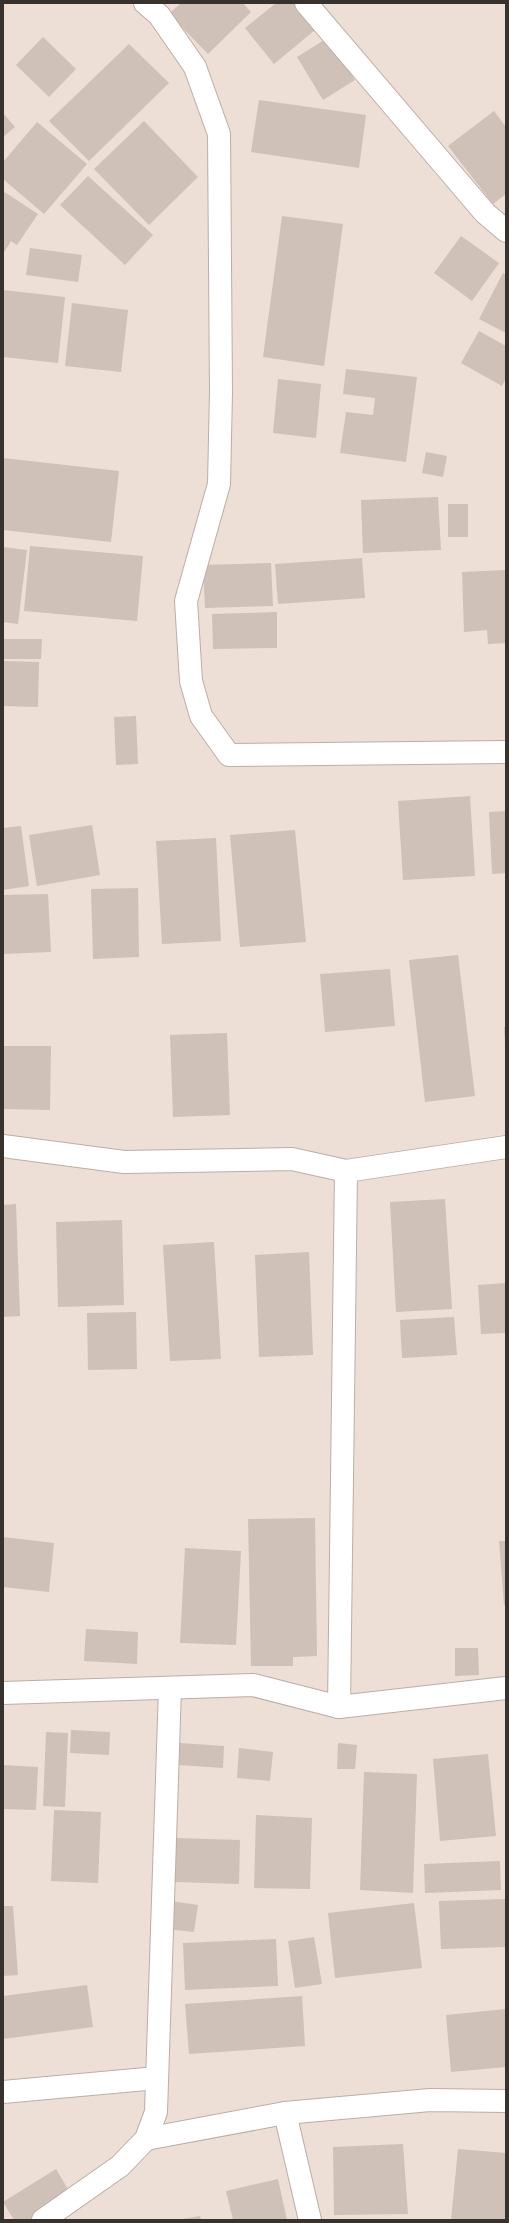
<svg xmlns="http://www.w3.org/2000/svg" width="509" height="2223" font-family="'Exo 2',sans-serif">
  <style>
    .building { fill: #cfc0b8 }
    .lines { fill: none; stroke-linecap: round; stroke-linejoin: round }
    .minor-casing { stroke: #bcaea6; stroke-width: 24 }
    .minor { stroke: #fff; stroke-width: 22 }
  </style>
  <rect width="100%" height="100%" fill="#edded6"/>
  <g class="building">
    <path d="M181,3H243L251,12L208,54L169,14Z"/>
    <path d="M276,3H303L321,25L274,64L245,28Z"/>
    <path d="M43,37L76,69L49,97L16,65Z"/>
    <path d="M329,37L355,80L323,100L297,57Z"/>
    <path d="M129,44L169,83L89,161L49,121Z"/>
    <path d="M259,100L366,115L359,168L251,152Z"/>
    <path d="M494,111L506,127V194L493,204L448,146Z"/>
    <path d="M3,113L15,127L3,137Z"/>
    <path d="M144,121L198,177L149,225L94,169Z"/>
    <path d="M37,122L87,164L44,214L3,179V162Z"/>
    <path d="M88,176L153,235L125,265L60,205Z"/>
    <path d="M3,191L38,214L17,245L11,241L3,254Z"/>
    <path d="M282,216L343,224L324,366L263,357Z"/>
    <path d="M461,236L499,263L472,301L434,273Z"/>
    <path d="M30,248L82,255L78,282L26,275Z"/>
    <path d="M503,273L506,275V333L479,319Z"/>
    <path d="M3,290L65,297L58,363L3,357Z"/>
    <path d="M72,303L128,310L121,372L65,366Z"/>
    <path d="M479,331L506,346V378L502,386L461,363Z"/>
    <path d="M346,369L417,377L406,462L340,453L346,412L373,415L375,398L343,394Z"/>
    <path d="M278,379L321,384L316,438L273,433Z"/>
    <path d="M426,452L447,456L443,477L422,473Z"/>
    <path d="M3,458L119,471L111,542L3,530Z"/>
    <path d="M438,497L441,550L363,553L361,500Z"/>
    <rect x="448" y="504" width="20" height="33"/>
    <path d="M30,546L143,556L137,621L24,611Z"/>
    <path d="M3,547L27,550L18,624L3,622Z"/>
    <path d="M362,558L365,598L278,604L275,564Z"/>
    <path d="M271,563L273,606L205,608L203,565Z"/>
    <path d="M506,570V643L488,644L487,630L464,632L462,572Z"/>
    <path d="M277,612V648L213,649L212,614Z"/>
    <path d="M3,639H42L41,659H3Z"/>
    <path d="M3,661L39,662L38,707L3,706Z"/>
    <path d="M136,716L138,764L116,765L114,717Z"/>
    <path d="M470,796L475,876L403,880L398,801Z"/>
    <path d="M506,811V873L492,874L489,812Z"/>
    <path d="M92,825L100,875L37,886L29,835Z"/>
    <path d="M21,826L29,886L3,890V828Z"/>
    <path d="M295,830L306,942L240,947L230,835Z"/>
    <path d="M216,838L221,941L162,944L156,841Z"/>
    <path d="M138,888L139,957L93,959L91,889Z"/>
    <path d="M48,894L51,952L3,954V895Z"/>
    <path d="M458,955L475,1096L425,1102L409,960Z"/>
    <path d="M390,969L395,1026L325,1032L320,974Z"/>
    <path d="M504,1027H506V1043H505Z"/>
    <path d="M227,1033L230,1115L173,1117L170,1035Z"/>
    <path d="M3,1046H51L50,1110L3,1109Z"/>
    <path d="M445,1199L452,1309L396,1312L390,1202Z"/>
    <path d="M16,1204L20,1316L3,1317V1205Z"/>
    <path d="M122,1220L124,1305L58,1307L56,1222Z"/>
    <path d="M214,1242L221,1359L170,1361L163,1245Z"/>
    <path d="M309,1252L313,1355L259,1357L255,1255Z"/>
    <path d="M506,1283V1333L481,1334L478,1285Z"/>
    <path d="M136,1312L137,1369L88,1370L87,1313Z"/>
    <path d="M454,1317L457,1355L402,1358L400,1320Z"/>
    <path d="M315,1518L317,1656L293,1657V1666H251L248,1519Z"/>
    <path d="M3,1537L54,1543L49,1592L3,1587Z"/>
    <path d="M499,1541H506V1604L504,1605Z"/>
    <path d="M185,1548L241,1551L236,1645L180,1643Z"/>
    <path d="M86,1629L138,1632L137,1664L84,1661Z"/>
    <path d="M455,1648H478L479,1675L455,1676Z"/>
    <path d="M71,1730L110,1732L109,1755L70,1753Z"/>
    <path d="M46,1732L68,1733L65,1807L43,1806Z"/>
    <path d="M180,1743L224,1746L223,1768L178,1765Z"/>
    <path d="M338,1743L357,1745L355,1769H337Z"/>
    <path d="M239,1748L273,1752L270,1781L237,1778Z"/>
    <path d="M488,1754L496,1836L440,1841L433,1759Z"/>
    <path d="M3,1765L38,1767L36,1810L3,1809Z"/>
    <path d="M364,1772L417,1774L413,1893L360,1890Z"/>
    <path d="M54,1810L101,1812L98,1883L51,1881Z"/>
    <path d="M256,1815L312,1818L310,1889L254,1888Z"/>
    <path d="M176,1838L240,1840L239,1884L175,1882Z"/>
    <path d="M500,1861L501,1890L425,1893L424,1864Z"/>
    <path d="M506,1899V1947L441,1949L439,1901Z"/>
    <path d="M171,1901L198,1905L194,1932L167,1929Z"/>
    <path d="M414,1903L422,1968L335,1978L328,1913Z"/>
    <path d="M3,1906H13L18,1975L3,1976Z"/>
    <path d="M314,1937L322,1984L295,1988L288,1941Z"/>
    <path d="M276,1939L278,1986L185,1990L183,1943Z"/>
    <path d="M87,1985L93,2027L3,2039V1996Z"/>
    <path d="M302,1996L305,2046L189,2054L185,2004Z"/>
    <path d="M506,2009V2067L451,2072L446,2015Z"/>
    <path d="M403,2144L408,2214L334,2215L333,2147Z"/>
    <path d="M458,2149L506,2153V2220H451Z"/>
    <path d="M56,2169L72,2196L34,2220H14L3,2202Z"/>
    <path d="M278,2179L287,2220H233L226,2191Z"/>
    <path d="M200,2216L201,2220H183V2219Z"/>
  </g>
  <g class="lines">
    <g class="minor-casing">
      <g id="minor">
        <path d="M145,3L159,15L195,67L219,134L221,392L219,484L186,601L191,681L201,716L229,755L506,752"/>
        <path d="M306,3L485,213L506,231"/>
        <path d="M3,1146L124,1162L292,1159L346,1171L506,1147"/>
        <path d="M3,1693L253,1685L339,1707L506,1688"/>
        <path d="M339,1707L346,1171"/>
        <path d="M3,2092L157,2078"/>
        <path d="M285,2113L310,2220"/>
        <path d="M146,2139L285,2113L430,2100L506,2101"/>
        <path d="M43,2220L120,2166L146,2139L156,2112L170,1688"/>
      </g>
    </g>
    <use href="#minor" class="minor"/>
  </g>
  <rect width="509" height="2223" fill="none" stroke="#38322f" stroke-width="8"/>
</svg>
